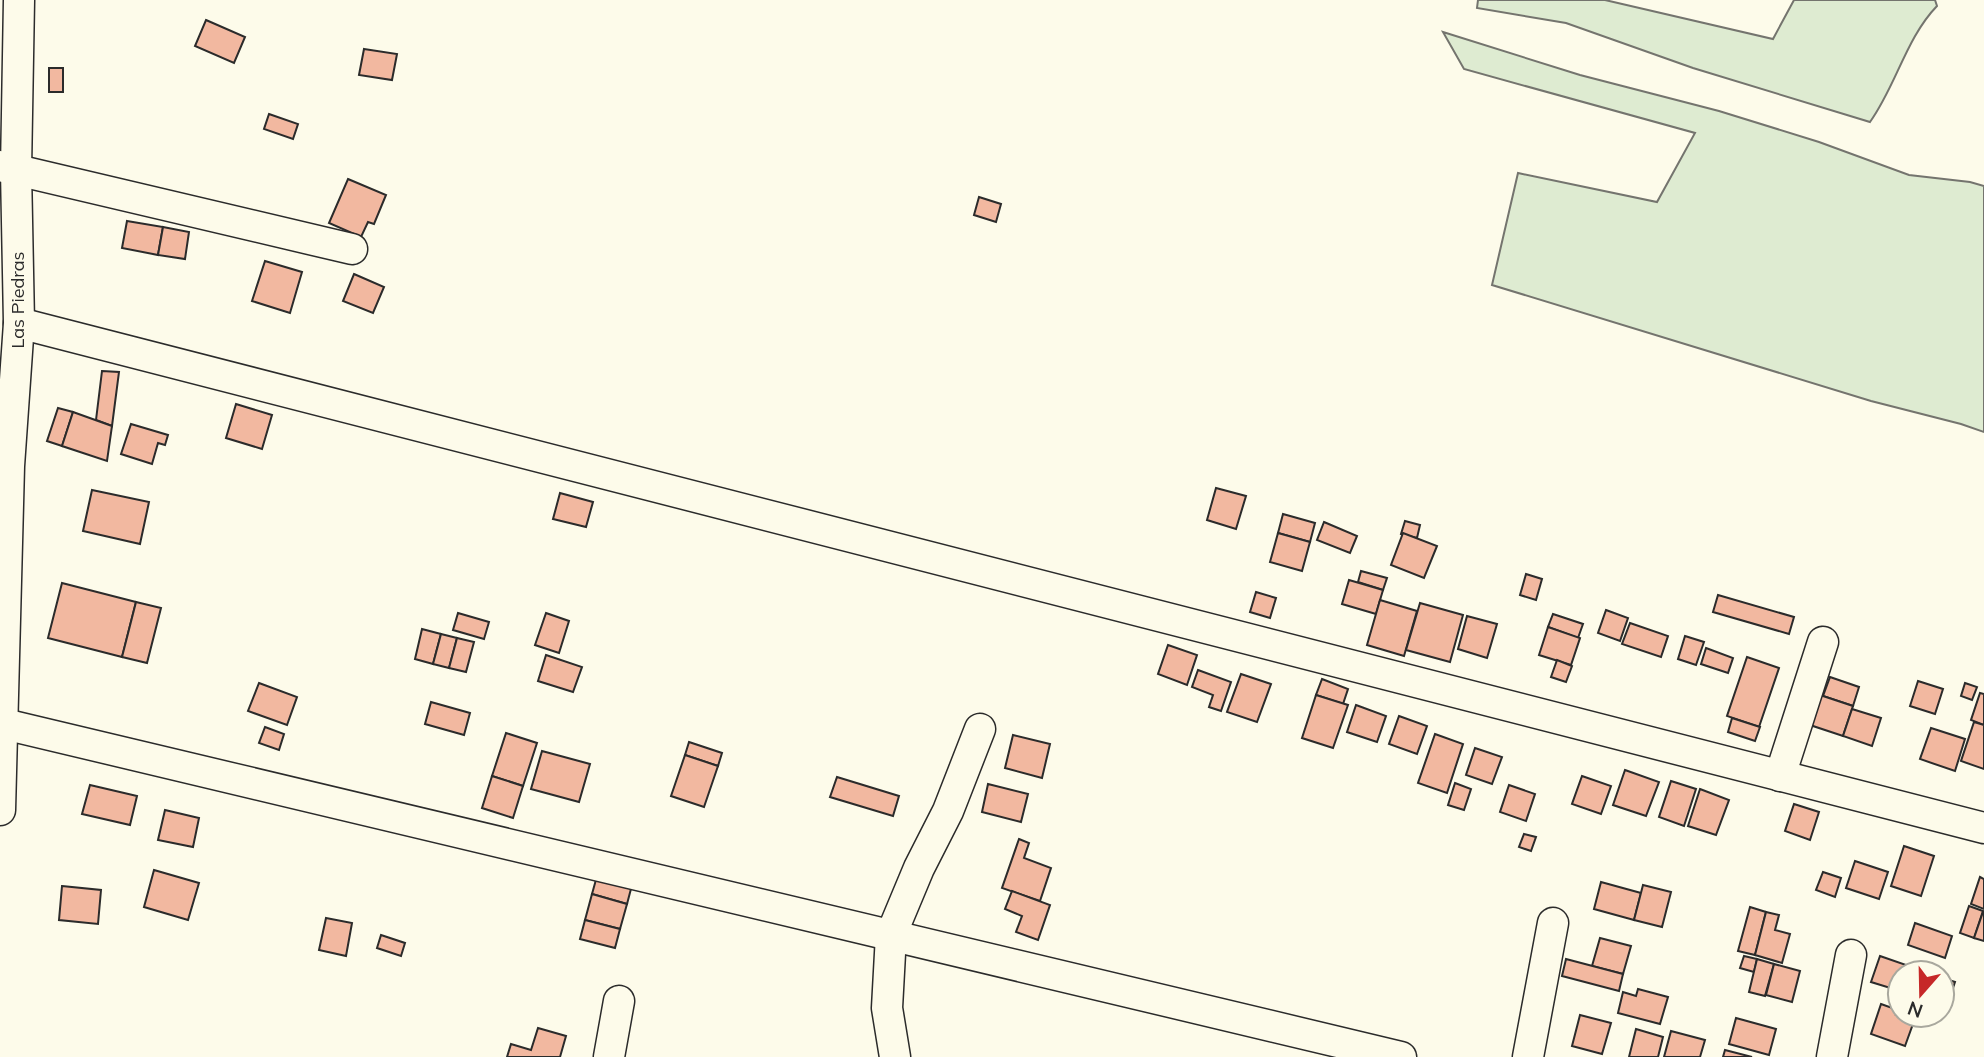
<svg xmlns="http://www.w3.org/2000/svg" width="1984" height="1057" font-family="Mulish,sans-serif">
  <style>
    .green { fill: #deebd1; stroke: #74746e; stroke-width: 2 }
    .building { fill: #f2b8a0; stroke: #2b2b2b; stroke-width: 2 }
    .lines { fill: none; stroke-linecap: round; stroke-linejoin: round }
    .minor-casing { stroke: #2b2b2b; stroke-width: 33 }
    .minor { stroke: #fdfbea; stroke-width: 30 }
    .labels { text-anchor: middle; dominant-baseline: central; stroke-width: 5; stroke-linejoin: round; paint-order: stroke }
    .street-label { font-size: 18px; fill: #2b2b2b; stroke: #fdfbea }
  </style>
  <rect width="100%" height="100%" fill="#fdfbea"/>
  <g class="green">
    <path d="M1478,0H1605L1773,39L1794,0H1935L1937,6C1906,38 1896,86 1870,122L1693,68L1566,23L1477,8Z"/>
    <path d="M1443,32L1580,75L1719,111L1819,142L1909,175L1970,182L1984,186V432L1961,424L1871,401L1492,285L1518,173L1657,202L1695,133L1464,69Z"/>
  </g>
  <g class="building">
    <path d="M206,20L245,37L234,63L195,46Z"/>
    <path d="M364,49L397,54L392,80L359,75Z"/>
    <rect x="49" y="68" width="14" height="24"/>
    <path d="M269,114L298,124L293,139L264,129Z"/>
    <path d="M348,179L386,195L374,224L368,222L361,237L329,223Z"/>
    <path d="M979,197L1001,204L996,222L974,215Z"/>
    <path d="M127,221L163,227L158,255L122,248Z"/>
    <path d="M163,227L189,232L185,259L158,255Z"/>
    <path d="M265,261L302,272L290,313L252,301Z"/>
    <path d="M354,274L384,287L373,313L343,301Z"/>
    <path d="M102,371L119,372L112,426L96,420Z"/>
    <path d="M236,404L272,415L262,449L226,438Z"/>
    <path d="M58,408L73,412L62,446L47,441Z"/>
    <path d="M73,412L112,426L107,461L62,446Z"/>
    <path d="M131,424L168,435L165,445L158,443L152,464L121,454Z"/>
    <path d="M1216,488L1246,496L1236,529L1207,520Z"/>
    <path d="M92,490L149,502L140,544L83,531Z"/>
    <path d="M560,493L593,502L586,527L553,519Z"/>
    <path d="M1283,514L1315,523L1310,542L1278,533Z"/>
    <path d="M1405,521L1420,525L1417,538L1401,534Z"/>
    <path d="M1324,522L1357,536L1350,553L1317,540Z"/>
    <path d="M1278,533L1310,542L1302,571L1270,562Z"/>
    <path d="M1403,533L1437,546L1424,578L1391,565Z"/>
    <path d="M1361,571L1387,578L1383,590L1358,582Z"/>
    <path d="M1526,574L1542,579L1536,600L1520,595Z"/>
    <path d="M1349,580L1383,590L1376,614L1342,604Z"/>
    <path d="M62,583L136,602L122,657L48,638Z"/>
    <path d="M1256,592L1276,598L1270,618L1250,612Z"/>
    <path d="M1718,595L1794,617L1789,634L1713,612Z"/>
    <path d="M1380,600L1417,611L1404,656L1367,645Z"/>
    <path d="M136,602L161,608L147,663L122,657Z"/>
    <path d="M1420,603L1463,615L1450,662L1406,650Z"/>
    <path d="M1606,610L1628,618L1620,641L1598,633Z"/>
    <path d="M458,613L489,622L484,639L453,630Z"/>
    <path d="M546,613L569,621L559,653L535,645Z"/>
    <path d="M1553,614L1583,624L1578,638L1548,627Z"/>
    <path d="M1467,616L1497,624L1487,658L1458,649Z"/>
    <path d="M1630,623L1668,636L1661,657L1622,644Z"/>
    <path d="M1548,627L1580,638L1571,665L1539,655Z"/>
    <path d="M422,629L441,634L433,664L415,659Z"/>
    <path d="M441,634L457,638L449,668L433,664Z"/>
    <path d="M1685,636L1704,642L1696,665L1678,659Z"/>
    <path d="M457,638L474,642L466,672L449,668Z"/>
    <path d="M1168,645L1197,655L1187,685L1158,674Z"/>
    <path d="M1706,648L1733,658L1728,673L1701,664Z"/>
    <path d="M546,655L582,667L573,692L538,681Z"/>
    <path d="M1747,657L1779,668L1759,727L1727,716Z"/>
    <path d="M1557,660L1572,666L1566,682L1551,677Z"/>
    <path d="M1198,670L1231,682L1221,711L1209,707L1213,695L1192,687Z"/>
    <path d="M1241,674L1271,684L1257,722L1227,712Z"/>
    <path d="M1830,677L1859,687L1853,706L1823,696Z"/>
    <path d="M1322,679L1348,689L1343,704L1316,695Z"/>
    <path d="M1918,681L1943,689L1935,714L1910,706Z"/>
    <path d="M259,683L297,697L287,725L248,711Z"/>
    <path d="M1965,683L1977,687L1972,700L1961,696Z"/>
    <path d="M1980,693L1984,694V725L1971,720Z"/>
    <path d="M1316,695L1348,705L1333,748L1302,738Z"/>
    <path d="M1820,695L1853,706L1843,736L1810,725Z"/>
    <path d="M431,702L470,713L464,735L425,724Z"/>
    <path d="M1356,705L1386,716L1377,742L1347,732Z"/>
    <path d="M1852,709L1881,718L1872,746L1843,736Z"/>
    <path d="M1399,716L1427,726L1417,754L1389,744Z"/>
    <path d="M1732,718L1760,727L1755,741L1728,732Z"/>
    <path d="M1974,722L1984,725V769L1961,761Z"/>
    <path d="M265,727L284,734L279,750L259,743Z"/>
    <path d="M1931,728L1965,739L1955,771L1920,759Z"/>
    <path d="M506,733L537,743L523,786L492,776Z"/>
    <path d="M1435,734L1463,744L1447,793L1418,783Z"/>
    <path d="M1013,735L1050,744L1042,778L1005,768Z"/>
    <path d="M689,742L722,753L718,766L685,755Z"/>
    <path d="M1475,748L1502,757L1492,784L1466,775Z"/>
    <path d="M542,751L590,764L579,802L531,789Z"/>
    <path d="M685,755L718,766L704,807L671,796Z"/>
    <path d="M1625,770L1659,782L1646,816L1613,805Z"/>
    <path d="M492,776L523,786L513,818L482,808Z"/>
    <path d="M1582,776L1611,786L1601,814L1572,804Z"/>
    <path d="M837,777L899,796L893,816L830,797Z"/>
    <path d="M1671,781L1696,789L1684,826L1659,817Z"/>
    <path d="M1455,783L1471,789L1464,810L1448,805Z"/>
    <path d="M988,784L1028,794L1021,822L982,812Z"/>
    <path d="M90,785L137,796L130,825L82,814Z"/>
    <path d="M1509,785L1535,794L1526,821L1500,812Z"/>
    <path d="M1700,789L1729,800L1716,835L1688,826Z"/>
    <path d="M1794,804L1819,812L1810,840L1785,831Z"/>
    <path d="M165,810L199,818L193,847L158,840Z"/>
    <path d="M1524,834L1536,837L1531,851L1519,847Z"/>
    <path d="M1019,839L1029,843L1024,858L1051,868L1040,901L1002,888Z"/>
    <path d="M1904,846L1934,856L1921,896L1891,886Z"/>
    <path d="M1855,861L1888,872L1879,899L1846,888Z"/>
    <path d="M154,870L199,883L188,920L144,907Z"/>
    <path d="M1823,872L1841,878L1835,897L1816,890Z"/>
    <path d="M597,876L632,885L627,904L592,894Z"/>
    <path d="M1980,877L1984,879V909L1971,904Z"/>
    <path d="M1601,882L1641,893L1634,920L1594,909Z"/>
    <path d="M1643,885L1671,892L1662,927L1634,920Z"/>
    <path d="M62,886L101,890L98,924L59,920Z"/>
    <path d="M1012,891L1050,905L1038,940L1016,932L1022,916L1005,909Z"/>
    <path d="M592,894L627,904L620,929L585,920Z"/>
    <path d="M1969,906L1983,911L1974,938L1960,933Z"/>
    <path d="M1750,907L1766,912L1755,955L1738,951Z"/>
    <path d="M1766,912L1779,915L1775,930L1790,934L1782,963L1755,955Z"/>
    <path d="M1983,912H1984V941L1974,938Z"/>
    <path d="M326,918L352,923L346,956L319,950Z"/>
    <path d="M585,920L620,929L615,948L580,939Z"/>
    <path d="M1915,923L1952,936L1945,958L1908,945Z"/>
    <path d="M381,935L405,943L401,956L377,948Z"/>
    <path d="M1600,938L1631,946L1623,974L1592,966Z"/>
    <path d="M1744,956L1757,959L1754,972L1740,968Z"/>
    <path d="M1880,956L1912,967L1910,973H1900V991L1871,982Z"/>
    <path d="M1566,959L1623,974L1619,991L1562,976Z"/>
    <path d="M1757,959L1774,964L1765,996L1749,992Z"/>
    <path d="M1774,964L1800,971L1792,1002L1766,995Z"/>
    <path d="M1942,978L1955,982L1952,991L1942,988Z"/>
    <path d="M1638,989L1668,997L1660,1024L1618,1013L1623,992L1636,996Z"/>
    <path d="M1881,1004L1898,1010L1896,1015L1914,1021L1905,1046L1871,1034Z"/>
    <path d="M1580,1015L1611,1023L1602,1054L1572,1046Z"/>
    <path d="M1736,1018L1776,1029L1769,1055L1729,1044Z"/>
    <path d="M538,1028L566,1036L560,1057H507L511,1044L531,1050Z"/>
    <path d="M1636,1029L1663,1037L1658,1057H1629Z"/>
    <path d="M1671,1031L1705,1040L1700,1057H1664Z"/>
    <path d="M1725,1050L1752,1057H1723Z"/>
  </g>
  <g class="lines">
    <g class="minor-casing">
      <g id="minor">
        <path d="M0,166L352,249"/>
        <path d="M19,323L1984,828"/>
        <path d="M0,723L1401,1057"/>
        <path d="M1780,776L1823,642"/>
        <path d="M0,810L9,466L19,323L16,170L19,0"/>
        <path d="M609,1057L619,1001"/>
        <path d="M895,1057L887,1008L891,935L919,868L948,811L980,729"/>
        <path d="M1528,1057L1553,923"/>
        <path d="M1832,1057L1851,955"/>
      </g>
    </g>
    <use href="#minor" class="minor"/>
  </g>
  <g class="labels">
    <g class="street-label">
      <text transform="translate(17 300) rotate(-90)">Las Piedras</text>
    </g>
  </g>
  <g transform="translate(1921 994) rotate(200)"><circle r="33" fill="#fdfbea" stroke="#a9a89e" stroke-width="2"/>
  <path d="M0-5L12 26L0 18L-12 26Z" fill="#c62828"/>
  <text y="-10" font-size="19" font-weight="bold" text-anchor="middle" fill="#2b2b2b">N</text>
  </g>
</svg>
